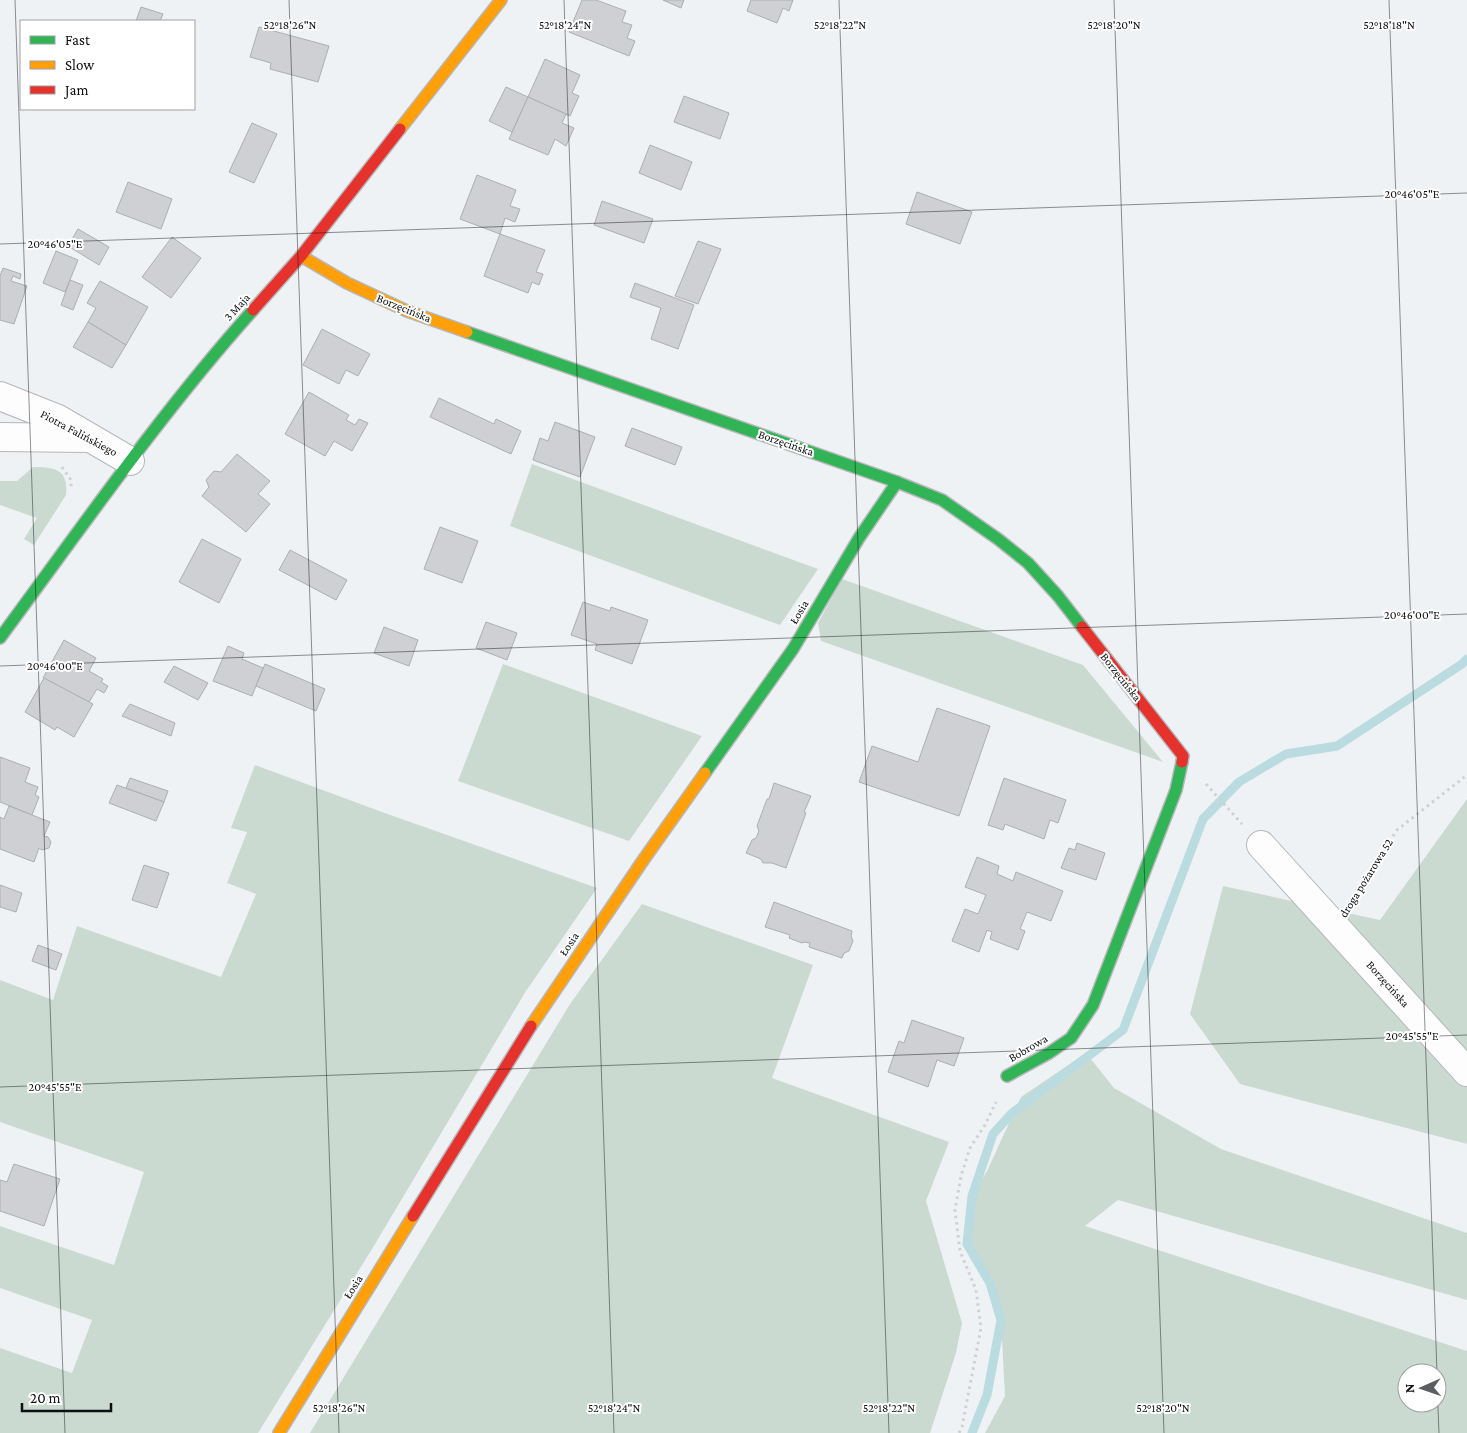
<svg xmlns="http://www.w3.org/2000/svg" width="1467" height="1433" font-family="'Crimson Pro',serif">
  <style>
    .green { fill: #cadad1; fill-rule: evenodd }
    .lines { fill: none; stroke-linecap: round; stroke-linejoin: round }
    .stream { stroke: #badbe0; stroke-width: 9 }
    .building { fill: #cfd0d3; stroke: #acafb1 }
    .street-casing { stroke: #b5b7ba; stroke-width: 30 }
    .fast-casing { stroke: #b5b7ba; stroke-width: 14 }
    .slow-casing { stroke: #b5b7ba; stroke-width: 14 }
    .jam-casing { stroke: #b5b7ba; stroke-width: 14 }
    .path { stroke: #d0d0d1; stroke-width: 3; stroke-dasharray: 2.5 4; stroke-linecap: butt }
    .street { stroke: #fdfdfe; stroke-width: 28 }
    .fast { stroke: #30b455; stroke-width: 11 }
    .slow { stroke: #ff9f0a; stroke-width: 11 }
    .jam { stroke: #e5322d; stroke-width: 11 }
    .ticks { fill: none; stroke: #0e0f11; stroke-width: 1; stroke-opacity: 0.45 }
    .labels { text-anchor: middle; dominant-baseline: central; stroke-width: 4; stroke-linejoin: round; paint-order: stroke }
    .street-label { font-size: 12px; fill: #0e0f11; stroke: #fff }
    .ticks-label { font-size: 12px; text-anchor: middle; fill: #0e0f11; stroke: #fff; stroke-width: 4; stroke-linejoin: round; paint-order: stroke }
  </style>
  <rect width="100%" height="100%" fill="#eff2f5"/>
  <g class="green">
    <path d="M532,464L818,569L780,625L510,526Z"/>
    <path d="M33,467C54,467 69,469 66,495L34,545L24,539L37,518L0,505V481H17Z"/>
    <path d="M842,579L1083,665L1163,762L821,641L818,623Z"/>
    <path d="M503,664L702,736L629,841L458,781Z"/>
    <path d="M255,765L382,812L597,888L526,991L372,1249L258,1433H0V1348L72,1373L92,1320L0,1288V1226L114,1265L144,1172L0,1122V980L53,1000L77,926L221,977L256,894L227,883L247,832L231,828Z"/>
    <path d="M1467,799V1144L1240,1084L1190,1014L1223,886L1380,920Z"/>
    <path d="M642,904L813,965L772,1078L949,1142L926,1201L962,1323L956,1353L930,1433H310L570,1004Z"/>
    <path d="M1086,1053L1114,1088L1221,1149L1467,1233V1300L1118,1200L1085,1226L1467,1351V1433H985L1005,1396L1001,1320L990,1283L967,1244L972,1196L987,1171L1021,1097ZM1407,1373H1437V1403H1407Z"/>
  </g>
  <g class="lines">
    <path class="stream" d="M972,1433L987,1395L1001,1320L990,1283L967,1244L972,1196L993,1134L1012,1113L1123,1030L1203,819L1239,782L1286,754L1337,746L1462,664L1467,659"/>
  </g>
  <g class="building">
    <path d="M582,0H596L626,11L622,22L632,25L627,38L635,41L629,56L569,32Z"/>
    <path d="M663,0H684L681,8Z"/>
    <path d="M751,0H793L789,11L783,8L777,23L747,11Z"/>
    <path d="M141,7L163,14L160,21H136Z"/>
    <path d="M259,27L329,46L318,82L270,69L271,63L250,57Z"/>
    <path d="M545,59L580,75L572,93L579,96L570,116L528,97Z"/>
    <path d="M506,87L528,97L512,132L489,121Z"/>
    <path d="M684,96L729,113L720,139L674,122Z"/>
    <path d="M528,97L566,114L562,123L574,128L566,146L555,139L548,155L509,139Z"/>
    <path d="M252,123L277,134L254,183L229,172Z"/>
    <path d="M650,145L692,162L681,190L639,173Z"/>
    <path d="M477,175L516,190L510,206L520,209L515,222L505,218L500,234L460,219Z"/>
    <path d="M128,182L172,199L161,229L116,212Z"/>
    <path d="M917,192L972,212L960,244L906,224Z"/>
    <path d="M602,201L653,219L644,243L594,225Z"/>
    <path d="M78,229L109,247L99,265L68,246Z"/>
    <path d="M500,234L545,250L536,272L543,274L539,285L532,282L528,293L484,276Z"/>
    <path d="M172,237L201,258L171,298L142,277Z"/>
    <path d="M698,241L721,249L698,304L675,296Z"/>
    <path d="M56,251L78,260L65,292L43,283Z"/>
    <path d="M3,268L21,274L20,279L13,276L11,281L27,286L14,324L0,320V276Z"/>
    <path d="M70,280L83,285L73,310L61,305Z"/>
    <path d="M100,281L148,307L126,345L88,322L96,308L87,303Z"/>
    <path d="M635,283L694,305L678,349L651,339L661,308L630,297Z"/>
    <path d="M88,322L126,345L112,368L73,347Z"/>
    <path d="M322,329L370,354L358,376L346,370L339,384L303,365Z"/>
    <path d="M309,392L349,415L346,420L355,425L359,419L368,423L352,451L334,441L325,456L285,434Z"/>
    <path d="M439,398L494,424L496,419L521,431L511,454L430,417Z"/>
    <path d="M555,422L595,437L580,477L533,460L540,438L548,441Z"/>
    <path d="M632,428L682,447L675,465L625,446Z"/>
    <path d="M237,454L270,481L258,494L270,504L246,532L202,496L209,487L206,480L214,471L221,472Z"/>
    <path d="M440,527L478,541L462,583L424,569Z"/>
    <path d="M202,539L241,559L219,603L179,582Z"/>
    <path d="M290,550L347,580L336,600L279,570Z"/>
    <path d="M583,602L610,611L611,607L648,620L632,664L595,650L597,644L571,635Z"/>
    <path d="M486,622L517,633L507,660L476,648Z"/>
    <path d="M384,627L418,640L409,666L374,653Z"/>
    <path d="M64,640L96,658L89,671L103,679L101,682L108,686L104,693L97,689L89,702L43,678Z"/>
    <path d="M228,646L244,653L242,659L263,668L252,696L213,681Z"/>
    <path d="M265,664L325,689L316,711L256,686Z"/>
    <path d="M174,666L208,683L198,700L164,682Z"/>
    <path d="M44,678L93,704L74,737L57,727L55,730L25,712Z"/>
    <path d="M130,704L175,723L171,736L122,716Z"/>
    <path d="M937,708L990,726L959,816L859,782L872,746L918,762Z"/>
    <path d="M0,757L30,768L25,782L38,787L35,795L39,797L32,815L0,802Z"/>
    <path d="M130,778L168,791L164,802L126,788Z"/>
    <path d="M1004,778L1066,800L1058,823L1050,820L1044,839L1005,824L1003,830L988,825Z"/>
    <path d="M774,783L811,796L804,812L806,813L786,868L772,863H763L761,859L746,853L752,840L756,838L759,831L757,826L767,799H769Z"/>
    <path d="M117,785L164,802L156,821L109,803Z"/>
    <path d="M9,806L50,822L44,836L48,837L51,842L49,848L42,850L39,848L34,862L0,849V817L4,819Z"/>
    <path d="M1077,843L1105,853L1096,880L1061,868L1069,848L1075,850Z"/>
    <path d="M977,857L999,866L997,874L1013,881L1016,872L1063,891L1051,921L1027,912L1020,929L1025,931L1018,950L990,939L992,932L987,930L979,952L952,941L965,909L978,914L986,895L965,887Z"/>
    <path d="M144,865L169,873L157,908L132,900Z"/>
    <path d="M0,885L22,893L16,912L0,907Z"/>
    <path d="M774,902L852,931L851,936L853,941L849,951L844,953L842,958L809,947L810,943L804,942L802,943L789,938L790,935L765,927Z"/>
    <path d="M38,945L62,954L56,970L32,961Z"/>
    <path d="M912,1020L964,1038L954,1066L937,1060L928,1087L888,1072L899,1041L904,1043Z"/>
    <path d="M14,1164L60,1179L44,1226L0,1211V1180L7,1182Z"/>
  </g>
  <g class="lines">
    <g class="street-casing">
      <g id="street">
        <path d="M0,396L58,419L130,461"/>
        <path d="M0,437L88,438"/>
        <path d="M1261,845L1467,1072"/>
      </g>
    </g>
    <g class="fast-casing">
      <g id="fast">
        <path d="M467,332L897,482L942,500L998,539L1028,563L1058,596L1082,627"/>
        <path d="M0,638C82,527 161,413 253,310"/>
        <path d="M705,773L793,649L859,538L897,482"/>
        <path d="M1007,1076L1049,1053L1071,1038L1093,1005L1176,790L1182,762"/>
      </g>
    </g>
    <g class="slow-casing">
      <g id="slow">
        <path d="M400,129L501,0"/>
        <path d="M301,256L347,283L407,311L467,332"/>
        <path d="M531,1026L644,859L705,773"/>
        <path d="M279,1433L413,1216"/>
      </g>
    </g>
    <g class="jam-casing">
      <g id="jam">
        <path d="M253,310L301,256L400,129"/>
        <path d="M1082,627L1183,756L1182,762"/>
        <path d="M413,1216L531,1026"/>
      </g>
    </g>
    <g class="path">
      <path d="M62,467L71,480V490"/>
      <path d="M1206,784L1242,824"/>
      <path d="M1351,902L1397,830L1467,775"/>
      <path d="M959,1433L962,1427L981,1328L976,1290L960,1251L955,1210L961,1176L970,1148L985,1125L996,1102"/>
    </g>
    <use href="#street" class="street"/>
    <use href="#fast" class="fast"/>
    <use href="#slow" class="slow"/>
    <use href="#jam" class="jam"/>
  </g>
  <path class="ticks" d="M15,0L65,1433M289,0L339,1433M564,0L614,1433M839,0L889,1433M1114,0L1164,1433M1389,0L1437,1373M0,244L1467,193M0,666L1467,614M0,1087L1467,1035M1437,1384L1439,1433"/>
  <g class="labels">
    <g class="street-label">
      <text transform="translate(237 307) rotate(-48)">3 Maja</text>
      <text transform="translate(404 308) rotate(22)">Borzęcińska</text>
      <text transform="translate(79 433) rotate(28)">Piotra Falińskiego</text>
      <text transform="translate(786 443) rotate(19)">Borzęcińska</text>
      <text transform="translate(799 612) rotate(-59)">Łosia</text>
      <text transform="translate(1121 677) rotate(52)">Borzęcińska</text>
      <text transform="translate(1366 878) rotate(-58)">droga pożarowa 52</text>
      <text transform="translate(569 944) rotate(-56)">Łosia</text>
      <text transform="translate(1388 984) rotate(48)">Borzęcińska</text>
      <text transform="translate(1028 1048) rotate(-30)">Bobrowa</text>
      <text transform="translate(353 1287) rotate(-58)">Łosia</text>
    </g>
  </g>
  <g class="ticks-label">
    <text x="290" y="29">52°18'26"N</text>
    <text x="565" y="29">52°18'24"N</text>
    <text x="840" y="29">52°18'22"N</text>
    <text x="1114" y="29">52°18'20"N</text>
    <text x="1389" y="29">52°18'18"N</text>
    <text x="1412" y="198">20°46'05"E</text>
    <text x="55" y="248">20°46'05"E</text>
    <text x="1412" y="619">20°46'00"E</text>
    <text x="55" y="670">20°46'00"E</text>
    <text x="1412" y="1040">20°45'55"E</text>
    <text x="55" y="1091">20°45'55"E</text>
    <text x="339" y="1412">52°18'26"N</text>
    <text x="614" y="1412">52°18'24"N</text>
    <text x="889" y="1412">52°18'22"N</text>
    <text x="1163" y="1412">52°18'20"N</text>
  </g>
  <rect x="20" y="20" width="175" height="90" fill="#ffffff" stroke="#9f9fa0"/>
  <rect x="30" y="36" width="25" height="8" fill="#30b455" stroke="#9f9fa0"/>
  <text x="65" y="45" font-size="15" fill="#0e0f11">Fast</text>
  <rect x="30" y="61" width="25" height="8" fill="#ff9f0a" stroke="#9f9fa0"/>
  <text x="65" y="70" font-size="15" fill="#0e0f11">Slow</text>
  <rect x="30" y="86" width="25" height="8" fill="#e5322d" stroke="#9f9fa0"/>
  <text x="65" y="95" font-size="15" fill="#0e0f11">Jam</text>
  <g transform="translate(1422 1388) rotate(268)"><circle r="24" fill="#ffffff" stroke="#9f9fa0"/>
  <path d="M0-4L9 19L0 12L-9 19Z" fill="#5d5e61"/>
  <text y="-8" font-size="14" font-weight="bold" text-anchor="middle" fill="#0e0f11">N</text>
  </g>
  <path d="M22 1403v8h89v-8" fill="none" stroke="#0e0f11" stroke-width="2.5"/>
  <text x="30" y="1403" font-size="15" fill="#0e0f11" stroke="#ffffff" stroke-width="4" paint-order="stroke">20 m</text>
</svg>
